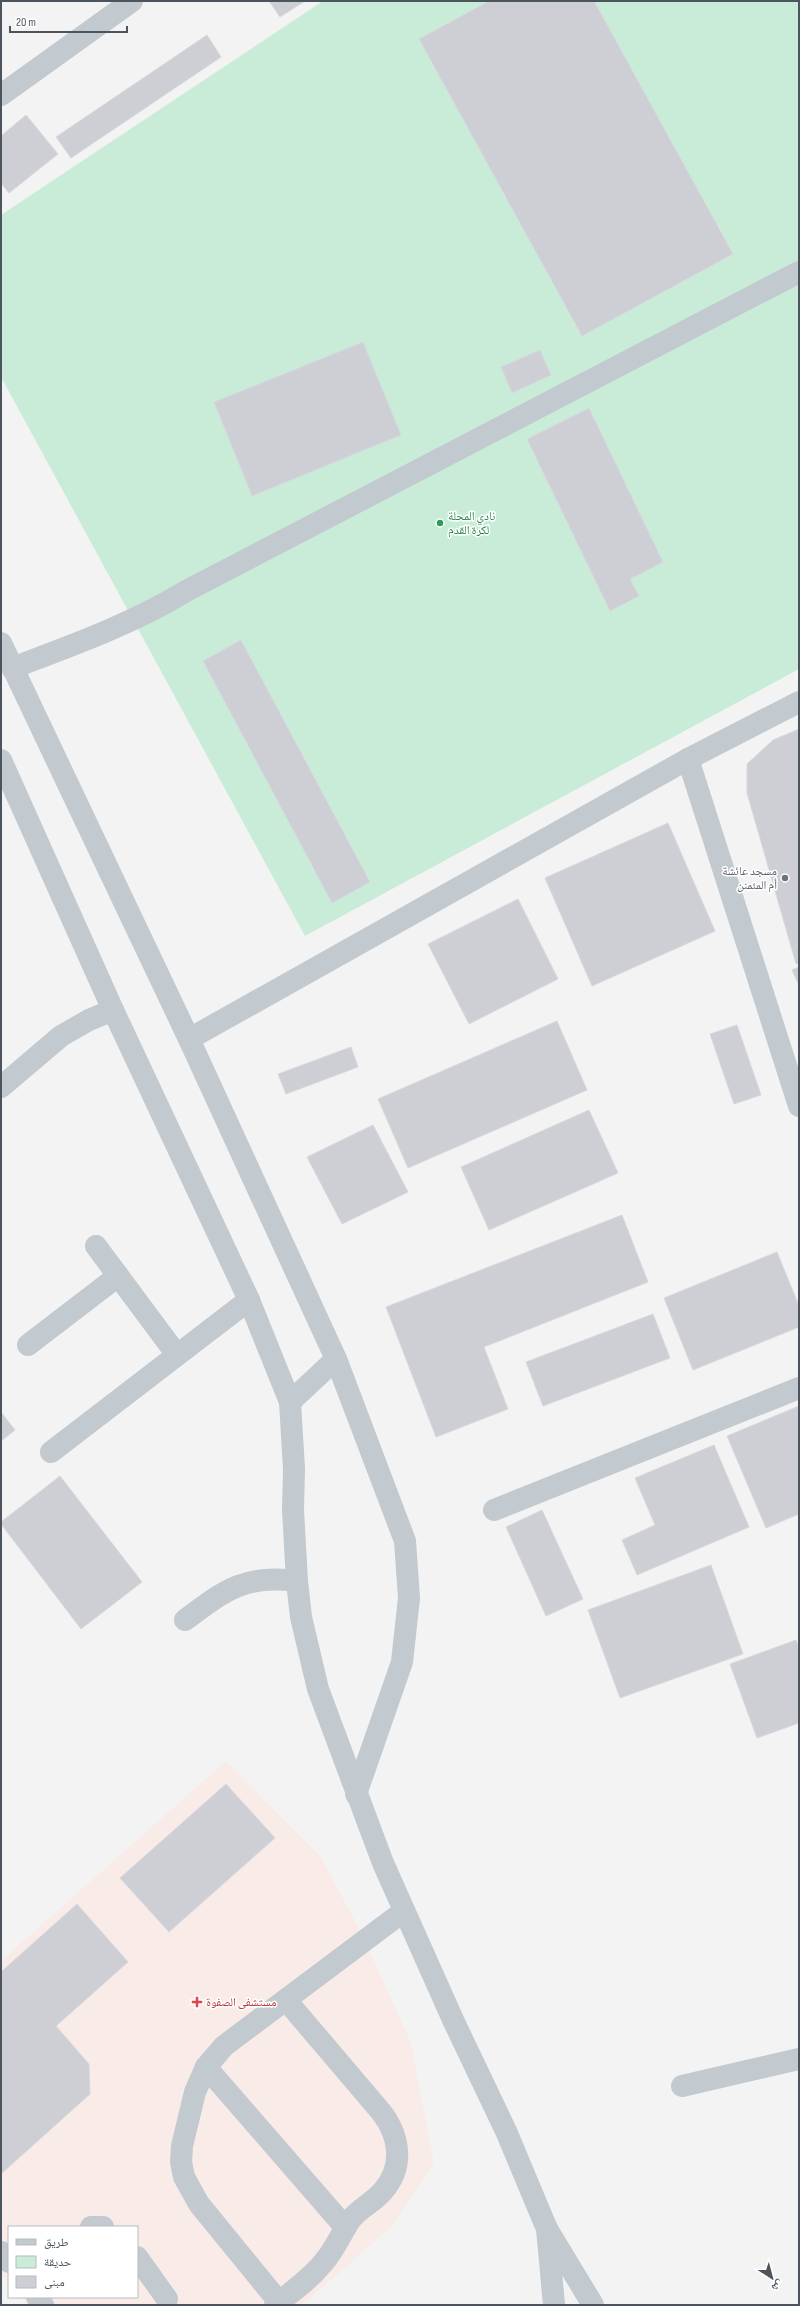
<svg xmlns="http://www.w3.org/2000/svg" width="800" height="2306" font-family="'Sofia Sans Condensed','Noto Naskh Arabic',sans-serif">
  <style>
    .medical { fill: #f9ebe8 }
    .green { fill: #c8ecd8 }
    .building { fill: #cdcfd4; stroke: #d7d9dd }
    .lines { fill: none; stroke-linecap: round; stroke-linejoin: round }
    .service { stroke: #c2c9cf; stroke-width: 22 }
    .minor { stroke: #c2c9cf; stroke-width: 22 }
    .tertiary { stroke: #c2c9cf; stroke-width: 22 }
    .leisure-dot { fill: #2e9e5b; stroke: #fff; stroke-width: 1.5 }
    .worship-dot { fill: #6b7280; stroke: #fff; stroke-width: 1.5 }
    .health-dot { fill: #e0444e; stroke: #fff; stroke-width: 1.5 }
    .labels { text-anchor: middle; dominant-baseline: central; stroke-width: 3; stroke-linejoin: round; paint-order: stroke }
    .leisure-label { font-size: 12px; fill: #27864d; stroke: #fff; text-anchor: start }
    .worship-label { font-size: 12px; fill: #5b616d; stroke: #fff; text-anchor: end }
    .health-label { font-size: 12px; fill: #be3a42; stroke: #fff; text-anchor: start }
  </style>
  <rect width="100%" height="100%" fill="#f4f3f3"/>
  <path class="medical" d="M226,1761L321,1857L363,1936L411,2043L434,2164L392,2226L303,2305H27L20,2297H137V2227H9V2284L1,2275V1961Z"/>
  <path class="green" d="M323,1H799V669L305,936L1,377V215Z"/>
  <g class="building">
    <path d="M269,1H305L280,17Z"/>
    <path d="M489,1H594L733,254L582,336L419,39Z"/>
    <path d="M207,35L221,57L71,158L56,137Z"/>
    <path d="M26,115L58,154L9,193L1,183V136Z"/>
    <path d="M363,342L401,435L252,496L214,402Z"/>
    <path d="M540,350L551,375L512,393L501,367Z"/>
    <path d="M589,408L663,562L630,579L639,596L610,611L527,439Z"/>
    <path d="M241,640L370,882L332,903L203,661Z"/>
    <path d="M799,729V963L796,964L747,793V764L773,740Z"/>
    <path d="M668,823L715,931L592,986L545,878Z"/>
    <path d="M518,899L558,979L469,1024L428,944Z"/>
    <path d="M799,967V985L792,970Z"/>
    <path d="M557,1021L587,1090L408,1168L378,1099Z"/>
    <path d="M737,1025L761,1095L734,1104L710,1034Z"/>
    <path d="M351,1047L358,1067L286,1094L278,1074Z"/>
    <path d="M589,1110L618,1173L489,1230L461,1167Z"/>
    <path d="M373,1125L408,1192L342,1224L307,1157Z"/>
    <path d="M622,1215L648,1282L484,1347L508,1409L436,1437L386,1307Z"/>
    <path d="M777,1252L799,1306V1327L693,1370L664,1298Z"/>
    <path d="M653,1314L670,1358L543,1406L526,1362Z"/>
    <path d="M799,1406V1514L766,1528L727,1436Z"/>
    <path d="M1,1412L15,1430L1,1441Z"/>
    <path d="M714,1445L749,1527L637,1575L622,1540L655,1525L635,1478Z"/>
    <path d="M60,1476L142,1582L81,1629L1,1524V1522Z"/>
    <path d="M542,1510L583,1599L546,1616L506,1527Z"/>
    <path d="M711,1565L743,1654L620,1698L588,1610Z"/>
    <path d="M796,1640L799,1647V1723L757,1738L730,1664Z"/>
    <path d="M226,1784L275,1838L169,1932L120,1878Z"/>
    <path d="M77,1904L128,1962L56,2026L89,2064L90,2094L1,2174V1972Z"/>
  </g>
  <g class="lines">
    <g class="service">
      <path d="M1,95L132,1"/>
      <path d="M12,668C73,645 132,624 188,590L799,272"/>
      <path d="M96,1246L177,1355"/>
      <path d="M28,1345L118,1276"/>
      <path d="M51,1452L249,1300"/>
      <path d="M185,1620C225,1590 245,1574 297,1581"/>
      <path d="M206,2067L345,2227"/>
      <path d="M91,2227H103"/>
      <path d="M1,2252L9,2262"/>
      <path d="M137,2257L167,2299"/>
      <path d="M37,2297L43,2305"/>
      <path d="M279,2302L199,2204L184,2177L181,2162L182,2146L195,2092L206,2067L224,2046L404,1911"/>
      <path d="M275,2305C292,2292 310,2279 323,2263C335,2250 341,2233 351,2219C360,2208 374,2202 383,2191C404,2167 400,2137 382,2113L286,2000"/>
    </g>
    <g class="minor">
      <path d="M688,759L799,1106"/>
      <path d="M189,1039L688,759L799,702"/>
      <path d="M1,1087L61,1036L89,1020L113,1010"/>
      <path d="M494,1510L799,1388"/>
      <path d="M682,2086L799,2059"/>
      <path d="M547,2229L593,2305"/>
    </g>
    <g class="tertiary">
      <path d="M1,643L189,1039L336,1359L405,1541L409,1598L402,1662L356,1794"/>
      <path d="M1,760L113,1010L249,1300L290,1402L294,1469L293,1510L297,1581L301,1617L318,1689L383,1863L454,2022L506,2131L547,2229L554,2305"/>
      <path d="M290,1402L336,1359"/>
    </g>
  </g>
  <circle class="leisure-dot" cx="440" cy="523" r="4"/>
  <circle class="worship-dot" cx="785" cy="878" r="4"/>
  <path class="health-dot" d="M195 1996h4v4h4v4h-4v4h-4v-4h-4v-4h4z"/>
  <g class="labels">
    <g class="leisure-label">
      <text x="448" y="516">نادي المحلة<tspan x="448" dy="14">لكرة القدم</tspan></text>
    </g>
    <g class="worship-label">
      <text x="777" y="871">مسجد عائشة<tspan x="777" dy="14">أم المئمنن</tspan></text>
    </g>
    <g class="health-label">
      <text x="206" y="2002">مستشفى الصفوة</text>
    </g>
  </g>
  <rect width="800" height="2306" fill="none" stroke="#4c545e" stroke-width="4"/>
  <rect x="8" y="2226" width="130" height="72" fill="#ffffff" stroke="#b7bbbf"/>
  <rect x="16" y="2239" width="20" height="6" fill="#c2c9cf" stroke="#b7bbbf"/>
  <text x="44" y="2246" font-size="12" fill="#4c545e">طريق</text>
  <rect x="16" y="2256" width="20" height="12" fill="#c8ecd8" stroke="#b7bbbf"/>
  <text x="44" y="2266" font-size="12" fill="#4c545e">حديقة</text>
  <rect x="16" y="2276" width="20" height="12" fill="#cdcfd4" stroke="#b7bbbf"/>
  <text x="44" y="2286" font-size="12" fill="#4c545e">مبنى</text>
  <g transform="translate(772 2278) rotate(144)" stroke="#ffffff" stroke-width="3" paint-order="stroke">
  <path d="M0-3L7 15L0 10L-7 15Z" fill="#4c545e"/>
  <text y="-6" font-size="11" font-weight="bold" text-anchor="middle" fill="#4c545e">ش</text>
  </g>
  <path d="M10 26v6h117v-6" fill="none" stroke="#4c545e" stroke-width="2"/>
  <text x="16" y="26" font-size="12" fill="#4c545e" stroke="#ffffff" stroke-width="3" paint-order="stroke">20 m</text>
</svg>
